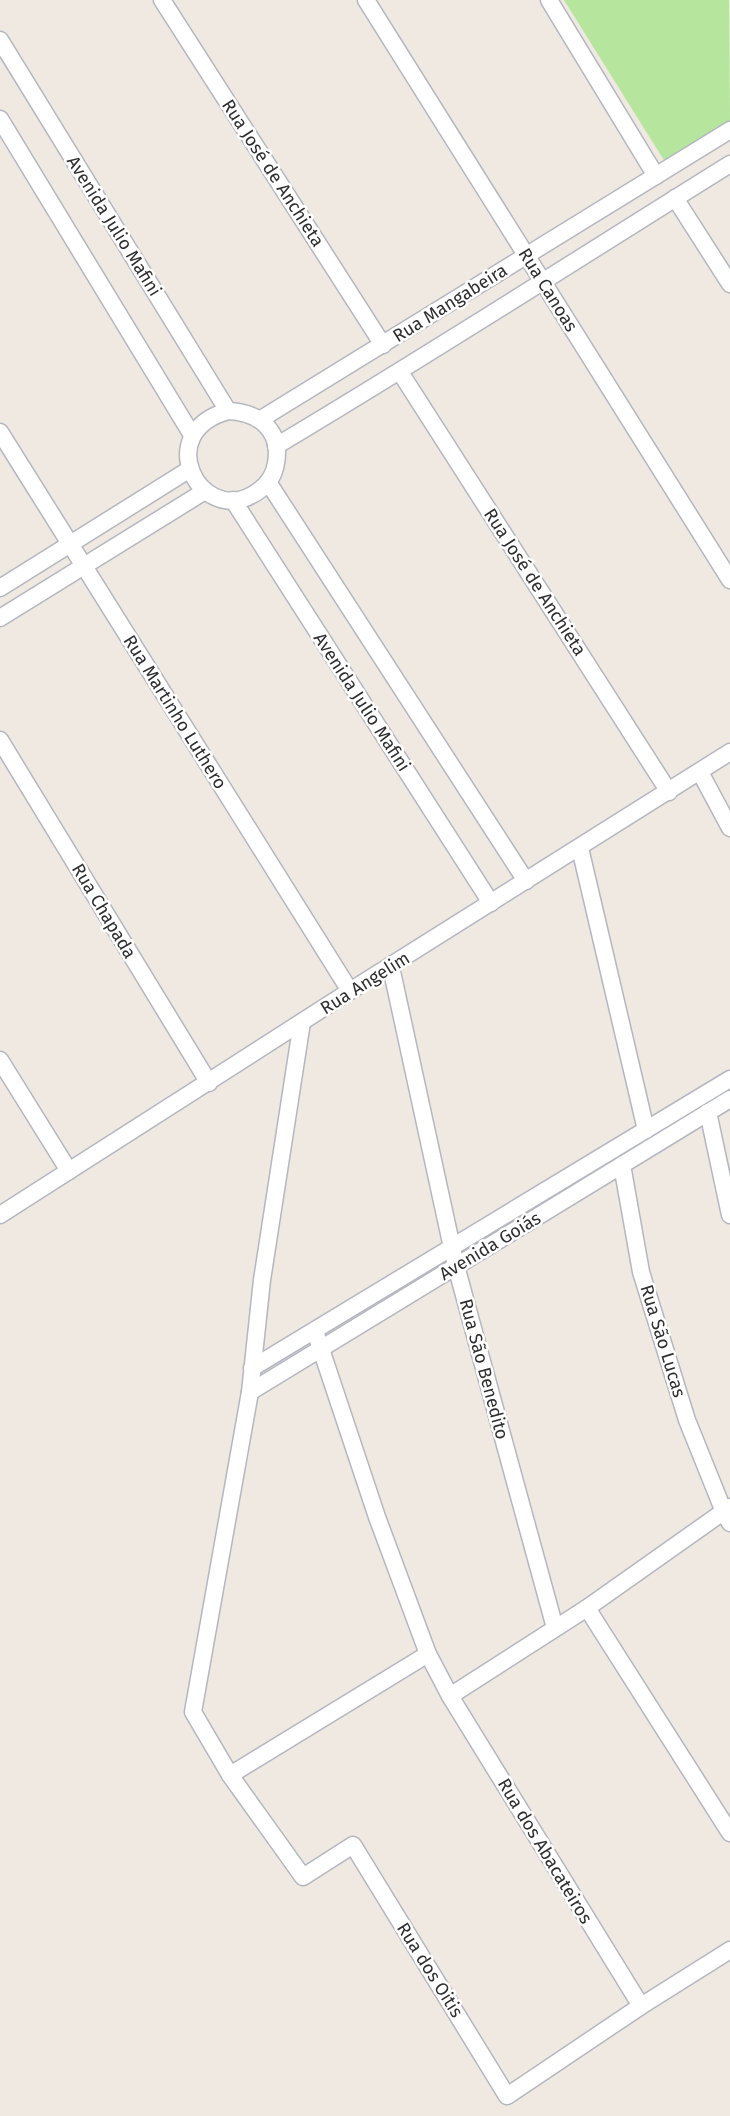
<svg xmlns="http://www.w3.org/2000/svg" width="730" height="2116" font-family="'Fira Sans',sans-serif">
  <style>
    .green { fill: #b6e59e }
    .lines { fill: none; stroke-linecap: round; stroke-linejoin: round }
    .minor-casing { stroke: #b4b7c1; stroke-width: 19 }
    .minor { stroke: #fff; stroke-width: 16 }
    .labels { text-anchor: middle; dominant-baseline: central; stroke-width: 5; stroke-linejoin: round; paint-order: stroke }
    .street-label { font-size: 18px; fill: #2e2e2e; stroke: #fff }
  </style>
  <rect width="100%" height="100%" fill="#efe9e1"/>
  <path class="green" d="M564,0H729L730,125L667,165Z"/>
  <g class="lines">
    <g class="minor-casing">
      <g id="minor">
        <path d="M162,0L383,345"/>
        <path d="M366,0L730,580"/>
        <path d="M549,0L656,176"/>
        <path d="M0,40L228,411"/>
        <path d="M0,119L192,435"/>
        <path d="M675,198L730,284"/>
        <path d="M400,372L669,792"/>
        <path d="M228,411C258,412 282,430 276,463C274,477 265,488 252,495C199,524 152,432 228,411Z"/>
        <path d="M261,419L730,130"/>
        <path d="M0,432L350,991"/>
        <path d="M276,446C429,355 579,258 730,164"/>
        <path d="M268,482L526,881"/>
        <path d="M233,500L491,903"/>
        <path d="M0,588L190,469"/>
        <path d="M0,618L205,491"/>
        <path d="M0,740L209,1083"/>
        <path d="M700,772L730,828"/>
        <path d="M580,848L646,1130"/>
        <path d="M391,967L456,1266L555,1628"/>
        <path d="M302,1022L262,1280L250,1392L193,1712L230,1775L303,1877L353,1845L507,2096L641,2006L730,1950"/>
        <path d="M0,1060L69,1171"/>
        <path d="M708,1112L730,1215"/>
        <path d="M622,1165L641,1272L687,1420L724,1512L730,1523"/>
        <path d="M0,1215L350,991L730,752"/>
        <path d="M315,1331L377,1517L428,1654L450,1696L641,2006"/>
        <path d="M252,1368L730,1079"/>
        <path d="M250,1392L730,1099"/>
        <path d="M587,1608L730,1833"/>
        <path d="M450,1696L587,1608L730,1507"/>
        <path d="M230,1775L428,1654"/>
      </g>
    </g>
    <use href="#minor" class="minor"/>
  </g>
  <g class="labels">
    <g class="street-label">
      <text transform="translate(273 173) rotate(57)">Rua José de Anchieta</text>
      <text transform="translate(114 226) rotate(58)">Avenida Julio Mafini</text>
      <text transform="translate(548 290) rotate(58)">Rua Canoas</text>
      <text transform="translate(450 303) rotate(-32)">Rua Mangabeira</text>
      <text transform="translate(535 582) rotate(57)">Rua José de Anchieta</text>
      <text transform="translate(362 702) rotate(57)">Avenida Julio Mafini</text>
      <text transform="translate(175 712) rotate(58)">Rua Martinho Luthero</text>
      <text transform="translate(104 911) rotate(59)">Rua Chapada</text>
      <text transform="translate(365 983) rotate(-32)">Rua Angelim</text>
      <text transform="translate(490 1246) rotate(-31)">Avenida Goiás</text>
      <text transform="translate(663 1341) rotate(73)">Rua São Lucas</text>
      <text transform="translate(484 1369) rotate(75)">Rua São Benedito</text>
      <text transform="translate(545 1851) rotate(59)">Rua dos Abacateiros</text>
      <text transform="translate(430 1970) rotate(58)">Rua dos Oitis</text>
    </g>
  </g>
</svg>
